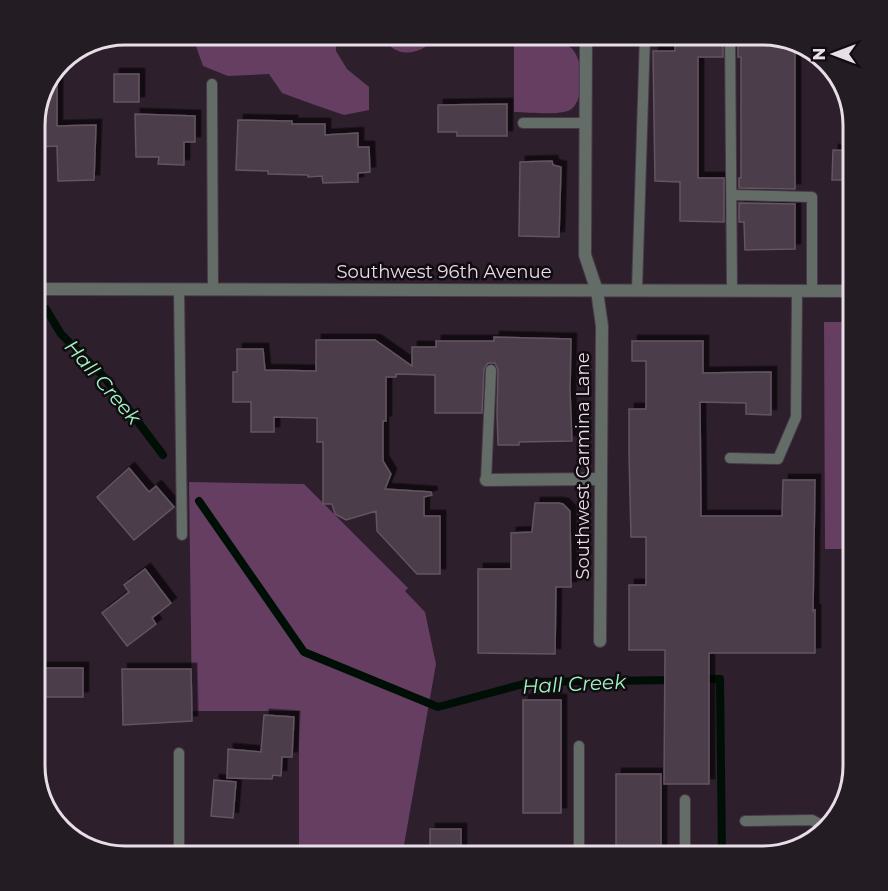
<svg xmlns="http://www.w3.org/2000/svg" width="888" height="891" font-family="Montserrat,sans-serif">
  <style>
    .green { fill: #653e61 }
    .lines { fill: none; stroke-linecap: round; stroke-linejoin: round }
    .stream { stroke: #000f05; stroke-width: 8 }
    .building { fill: #4c3c4a; stroke: #645462; stroke-width: 1.5; filter: url(#shadow) }
    .service-casing { stroke: #473a46; stroke-width: 12 }
    .minor-casing { stroke: #473a46; stroke-width: 14 }
    .service { stroke: #646c67; stroke-width: 10 }
    .minor { stroke: #646c67; stroke-width: 12 }
    .labels { text-anchor: middle; dominant-baseline: central; stroke-width: 5; stroke-linejoin: round; paint-order: stroke }
    .street-label { font-size: 18px; fill: #e8dee7; stroke: #120b11 }
    .water-label { font-size: 20px; font-style: italic; fill: #9bf9bf; stroke: #120b11 }
    .rim { fill: none; stroke: #e8dee7; stroke-width: 3 }
  </style>
  <defs>
    <filter id="shadow"><feDropShadow dx="5.5" dy="-5.5" stdDeviation="0" flood-color="#0009"/></filter>
  </defs>
  <rect width="100%" height="100%" fill="#2d1f2c"/>
  <g class="green">
    <path d="M192,35H336V51L347,69L369,87V110L344,115L312,104L282,93L269,74L228,76L203,66Z"/>
    <path d="M380,35H442C430,46 410,59 394,49C389,46 384,39 380,35Z"/>
    <path d="M514,44C528,44 552,41 566,45C585,50 586,102 570,110C558,116 528,112 514,112Z"/>
    <path d="M824,322H853V549H825Z"/>
    <path d="M189,482L304,484L408,588L405,591L425,612L436,664L404,845L394,856H299V711H192Z"/>
  </g>
  <g class="lines">
    <g class="stream">
      <path d="M46,309L61,334L105,378L163,455"/>
      <path d="M199,501L304,652L438,707L531,682L674,680"/>
      <path d="M701,679H720L722,856"/>
    </g>
  </g>
  <g class="building">
    <path d="M675,35H723V57H698V178H724V222L680,221V182L655,181L653,51H675Z"/>
    <path d="M738,35H769L795,48V189L739,188V178H741V57H738Z"/>
    <path d="M57,74V126L96,125L94,180L58,181L57,146L35,147V119Z"/>
    <rect x="114" y="74" width="25" height="28"/>
    <path d="M507,104V136H457V132H438V105Z"/>
    <path d="M135,114L195,116V142H184V165L158,164L159,157H136Z"/>
    <path d="M238,120L292,121V124H325V135L358,133V147H369L370,172L358,173V182L323,183L322,176L308,177V175L268,174V171L236,170Z"/>
    <path d="M833,150L854,151V180H832Z"/>
    <path d="M552,161L553,165L561,167L559,237L519,236L520,162Z"/>
    <path d="M739,203L795,204V249L745,250L744,222H739Z"/>
    <path d="M494,337L571,339L570,391L572,441L519,442V445H498L497,413L498,370L495,363H488L484,369L482,413H435V375L396,374V377H386V421H383V461L391,474L385,489L431,492L432,495L424,497V516H440V574H417L377,531L376,511L346,520L335,514L332,504H323V442H317V418L274,417V432H251V402H233V372H237V349H263L265,370L316,371V340H375L412,366V347H436V341H494Z"/>
    <path d="M632,341H703V373L771,372V415L746,414V403L700,402L701,516H782L783,480H815L813,611L815,610V653H709V784H664L665,650H629V585H646V537H631L629,453V409H646V361H632Z"/>
    <path d="M129,468L149,492L156,486L174,507L134,540L97,497Z"/>
    <path d="M535,503H558L563,504L570,511L571,587H556L555,654L478,653V569H511V533L532,532Z"/>
    <path d="M145,569L171,603L152,618L156,624L127,646L102,613L129,592L124,585Z"/>
    <rect x="41" y="668" width="42" height="29"/>
    <path d="M122,669H191L192,721L123,725Z"/>
    <rect x="523" y="700" width="38" height="113"/>
    <path d="M264,715L294,717L292,757H282L281,776L273,775L272,779L227,778L228,749L261,752Z"/>
    <rect x="616" y="774" width="45" height="82"/>
    <path d="M214,780L236,782L233,818L211,816Z"/>
    <rect x="430" y="829" width="31" height="27"/>
  </g>
  <g class="lines">
    <g class="service-casing">
      <g id="service">
        <path d="M730,35L732,290"/>
        <path d="M212,84L213,289"/>
        <path d="M523,123H586"/>
        <path d="M732,195L812,197V291"/>
        <path d="M179,289L182,535"/>
        <path d="M637,290L645,35"/>
        <path d="M730,458L778,459L796,417L797,291"/>
        <path d="M486,480L491,370"/>
        <path d="M579,746V856"/>
        <path d="M179,753V856"/>
        <path d="M685,800V856"/>
        <path d="M745,821L812,820L827,828"/>
      </g>
    </g>
    <g class="minor-casing">
      <g id="minor">
        <path d="M586,35L585,255L597,291L602,326L600,641"/>
        <path d="M35,289L853,291"/>
        <path d="M486,480L601,479"/>
      </g>
    </g>
    <use href="#service" class="service"/>
    <use href="#minor" class="minor"/>
  </g>
  <g class="labels">
    <g class="street-label">
      <text x="444" y="272">Southwest 96th Avenue</text>
      <text transform="translate(583 466) rotate(-90)">Southwest Carmina Lane</text>
    </g>
    <g class="water-label">
      <text transform="translate(103 382) rotate(49)">Hall Creek</text>
      <text transform="translate(574 684) rotate(-3)">Hall Creek</text>
    </g>
  </g>
  <path d="M0 0H888V891H0ZM125 45H763A80 80 0 0 1 843 125V766A80 80 0 0 1 763 846H125A80 80 0 0 1 45 766V125A80 80 0 0 1 125 45Z" fill="#231c22" fill-rule="evenodd"/>
  <path class="rim" d="M125 45H763A80 80 0 0 1 843 125V766A80 80 0 0 1 763 846H125A80 80 0 0 1 45 766V125A80 80 0 0 1 125 45Z"/>
  <g transform="translate(834 54) rotate(270)" stroke="#120b11" stroke-width="4.5" paint-order="stroke">
  <path d="M0-4.5L10 22L0 15L-10 22Z" fill="#e8dee7"/>
  <text y="-9" font-size="16" font-weight="bold" text-anchor="middle" fill="#e8dee7">N</text>
  </g>
</svg>
